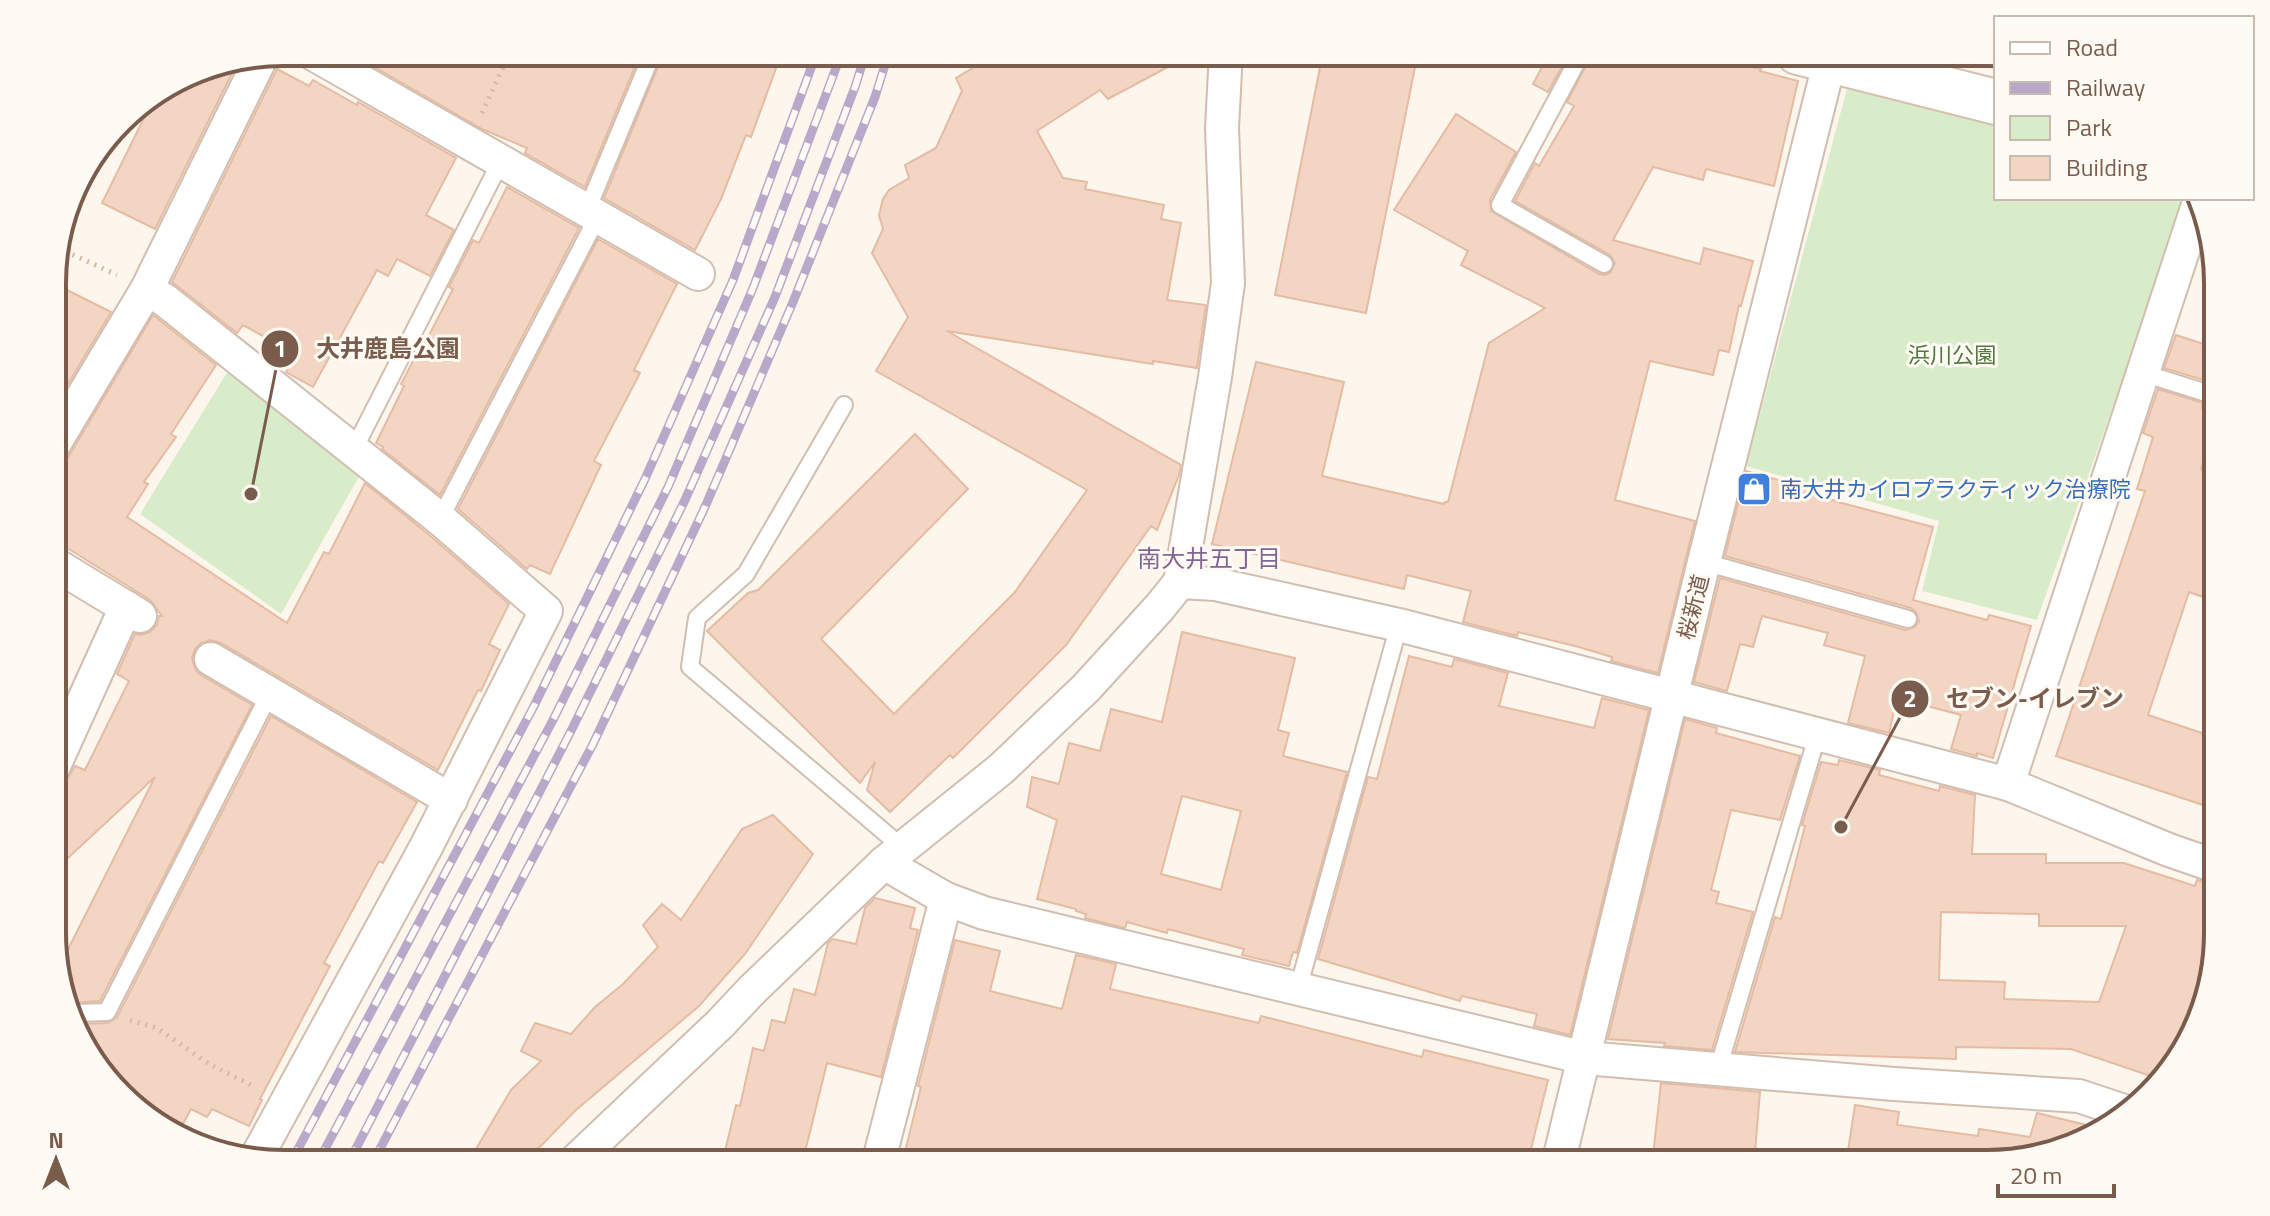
<svg xmlns="http://www.w3.org/2000/svg" width="2270" height="1216" font-family="'Titillium Web','Noto Sans JP',sans-serif">
  <style>
    .green { fill: #d8ecc9 }
    .building { fill: #f3d5c3; stroke: #e6bba3; stroke-width: 2; fill-rule: evenodd }
    .lines { fill: none; stroke-linecap: round; stroke-linejoin: round }
    .lane-casing { stroke: #d1beb0; stroke-width: 20 }
    .street-casing { stroke: #d1beb0; stroke-width: 36 }
    .secondary-casing { stroke: #d6c0b0; stroke-width: 48 }
    .path { stroke: #d9b8a5; stroke-width: 5; stroke-dasharray: 2 6; stroke-linecap: butt }
    .lane { stroke: #fff; stroke-width: 16 }
    .street { stroke: #fff; stroke-width: 32 }
    .secondary { stroke: #fff; stroke-width: 44 }
    .rail-casing { stroke: #b9a8c9; stroke-width: 9 }
    .rail { stroke: #fffaf3; stroke-width: 6; stroke-dasharray: 18; stroke-linecap: butt }
    .labels { text-anchor: middle; dominant-baseline: central; stroke-width: 6; stroke-linejoin: round; paint-order: stroke }
    .park-label { font-size: 22px; fill: #537a41; stroke: #fffaf3 }
    .shop-label { font-size: 22px; fill: #366cbe; stroke: #fffaf3; text-anchor: start }
    .street-label { font-size: 22px; fill: #7a5c4d; stroke: #fffaf3 }
    .neighbourhood-label { font-size: 24px; fill: #846695; stroke: #fffaf3 }
    .rim { fill: none; stroke: #7a5c4d; stroke-width: 4 }
    .leader { fill: none; stroke: #7a5c4d; stroke-width: 3 }
    .callout-dot { fill: #7a5c4d; stroke: #fffaf3; stroke-width: 3 }
    .mark-label { font-size: 24px; text-anchor: middle; font-weight: bold; fill: #fff }
    .callout-label { font-size: 24px; text-anchor: middle; font-weight: bold; fill: #7a5c4d; stroke: #fffaf3; stroke-width: 6; stroke-linejoin: round; paint-order: stroke }
  </style>
  <rect width="100%" height="100%" fill="#fdf6ec"/>
  <g class="green">
    <path d="M1848,85L1996,120V198H2187L2037,620L1922,591L1939,521L1746,466Z"/>
    <path d="M228,371L361,473L281,614L140,514Z"/>
  </g>
  <g class="building">
    <path d="M375,52H641L585,187L525,153L527,148L482,129L371,65Z"/>
    <path d="M664,52H760L779,60L751,137L746,135L721,199L695,250L604,198Z"/>
    <path d="M1000,52H1196L1108,99L1100,90L1037,131L1063,178L1087,182L1085,189L1164,205L1161,219L1181,223L1167,300L1206,305L1197,368L1153,361V364L947,331L1181,465L1179,475L1157,530L1151,526L1066,645L953,758L950,755L890,812L867,790L875,762L860,783L707,631L748,593L758,590L915,434L968,489L821,639L894,714L1015,592L1087,490L876,371L908,317L872,253L883,229L879,215L883,199L889,190L909,178L905,165L936,148L962,91L956,78Z"/>
    <path d="M1323,52H1418L1366,313L1275,295Z"/>
    <path d="M1550,52H1570L1548,92L1533,84Z"/>
    <path d="M1593,52H1684L1711,64L1714,59L1761,69L1760,71L1798,81L1774,186L1706,169L1703,180L1653,167L1613,240L1700,264L1704,248L1753,261L1741,306L1739,305L1729,352L1719,350L1713,375L1650,361L1615,500L1695,521L1658,673L1611,661L1612,657L1579,647L1518,632L1517,636L1463,622L1471,591L1407,575L1404,589L1212,544L1256,362L1344,382L1322,476L1444,504L1445,502H1448L1489,343L1545,308L1461,265L1468,251L1394,210L1456,114L1516,152L1490,200L1491,211L1599,274L1605,275L1610,273L1615,263L1610,255L1515,201L1535,163L1539,166L1574,106L1567,102Z"/>
    <path d="M238,61L155,229L102,203L146,114L134,107L195,69Z"/>
    <path d="M277,69L309,86L313,80L357,105L358,102L456,158L426,215L454,230L430,276L397,259L388,276L377,270L313,387L286,372L296,354L243,325L237,333L172,282Z"/>
    <path d="M507,187L579,228L440,495L382,449L383,447L376,443L404,386L401,384L423,342L425,343L453,289L449,287L473,240L479,243Z"/>
    <path d="M598,239L677,284L634,370L640,373L594,461L601,465L550,574L530,565L527,569L458,509Z"/>
    <path d="M53,283L111,312L53,409Z"/>
    <path d="M153,315L216,365L171,434L176,437L144,482L148,484L127,517L287,623L324,552L329,554L365,483L428,534L509,604L489,644L500,650L481,691L478,690L438,770L221,643L210,640L201,643L195,649L192,658L195,669L201,675L252,705L100,1001L70,1003L57,971L155,777L54,871V785L66,781L75,766L85,770L129,681L117,674L133,638L135,634L140,635L150,632L157,625L159,616H162L150,600L53,539V465L63,462L69,456Z"/>
    <path d="M2176,335L2216,348V361L2210,382L2164,368Z"/>
    <path d="M2158,389L2203,403L2202,408L2217,413V423L2201,469L2217,472V602L2189,592L2148,715L2217,738L2218,810L2056,756L2145,491L2137,489L2153,437L2143,433Z"/>
    <path d="M1746,471L1810,489L1809,492L1838,502L1933,527L1913,600L1987,620L1989,615L2031,626L1993,758L1977,753V756L1951,749L1961,715L1897,698L1889,733L1848,723L1865,656L1824,645L1828,633L1762,616L1753,647L1740,644L1727,691L1694,682L1720,578L1905,630L1915,627L1919,621L1916,612L1911,608L1725,556Z"/>
    <path d="M1182,632L1295,658L1278,730L1289,733L1283,756L1347,772L1297,953L1293,952L1289,966L1242,955L1244,949L1168,929L1167,933L1127,922L1125,928L1085,918L1086,914L1076,911V909L1037,899L1057,820L1027,807L1032,777L1059,784L1069,743L1100,751L1111,709L1162,722ZM1182,796L1241,811L1221,890L1161,874Z"/>
    <path d="M1409,656L1452,667L1454,659L1508,673L1499,706L1594,728L1602,698L1649,710L1570,1035L1534,1026L1537,1014L1462,996L1460,1001L1318,959L1368,777L1377,779Z"/>
    <path d="M271,716L417,802L383,863L379,861L324,963L330,966L260,1099L262,1100L249,1126L212,1109L207,1117L191,1109L183,1124L170,1118L165,1127L99,1073L79,1024L108,1023L117,1017Z"/>
    <path d="M1685,719L1717,728L1716,733L1800,756L1780,820L1731,810L1711,890L1719,892L1716,903L1753,912L1712,1050L1664,1046L1665,1043L1608,1039Z"/>
    <path d="M1839,760L1880,770L1879,775L1939,791L1940,786L1975,795L1972,854H2046V863H2124L2195,886L2197,880L2218,886V934L2213,954L2209,952L2180,1034L2192,1038L2157,1078L2071,1049L1956,1047V1059L1735,1052L1775,917L1781,919L1805,826L1802,825L1821,762L1838,765ZM1941,912L2039,914V926H2126L2099,1002L2004,999L2005,982L1939,980Z"/>
    <path d="M773,815L813,854L745,954L699,1006L576,1110L523,1164H467L511,1090L541,1061L521,1051L535,1023L571,1034L595,1007L623,984L658,947L643,925L662,904L681,920L742,829Z"/>
    <path d="M875,898L915,908L910,928L918,930L881,1077L827,1063L802,1164H722L736,1105L740,1106L753,1048L764,1051L772,1020L785,1023L794,989L815,995L828,943L833,939L856,944L865,908Z"/>
    <path d="M955,940L1000,951L990,991L1062,1009L1076,955L1116,964L1110,989L1259,1023L1261,1016L1422,1057L1424,1050L1548,1080L1530,1153L1511,1149L1507,1164H1443L1381,1149L1377,1164H902L921,1087L918,1086Z"/>
    <path d="M1661,1083L1760,1092L1754,1164H1698L1653,1156Z"/>
    <path d="M1855,1105L1899,1112L1897,1125L1978,1136L1979,1129L2030,1137L2037,1113L2103,1129L2002,1164H1846Z"/>
  </g>
  <g class="lines">
    <g class="lane-casing">
      <g id="lane">
        <path d="M1582,52L1500,205L1604,264"/>
        <path d="M587,210L653,52"/>
        <path d="M2143,373L2216,396"/>
        <path d="M844,405L746,574L697,618L690,667L903,848"/>
        <path d="M354,449L501,161"/>
        <path d="M440,519L598,216"/>
        <path d="M1704,562L1908,619"/>
        <path d="M1298,989L1399,625"/>
        <path d="M74,1013L107,1012L270,693"/>
        <path d="M1718,1069L1818,733"/>
      </g>
    </g>
    <g class="street-casing">
      <g id="street">
        <path d="M310,52L698,274"/>
        <path d="M147,289L166,301L440,519L546,611L426,847L256,1158"/>
        <path d="M53,446L147,289L262,56"/>
        <path d="M53,563L140,616"/>
        <path d="M1180,582L1215,584L1399,625L2008,784L2169,850L2218,867"/>
        <path d="M211,659L451,800"/>
        <path d="M54,766L126,607"/>
        <path d="M2008,784L2198,205"/>
        <path d="M884,863L946,899L984,913L1585,1058L1894,1084L2079,1096L2127,1112"/>
        <path d="M572,1164L720,1024L752,990L884,863L1001,769L1086,688L1159,608L1180,582L1215,377L1228,283L1222,128L1226,52"/>
        <path d="M878,1164L946,899"/>
        <path d="M1558,1164L1704,562L1832,52"/>
      </g>
    </g>
    <g class="secondary-casing">
      <path id="secondary" d="M1798,52L1996,102"/>
    </g>
    <g class="path">
      <path d="M482,113L510,52"/>
      <path d="M58,248L117,275"/>
      <path d="M130,1020L157,1028L209,1064L255,1087"/>
    </g>
    <use href="#lane" class="lane"/>
    <use href="#street" class="street"/>
    <use href="#secondary" class="secondary"/>
    <g class="rail-casing">
      <g id="rail">
        <path d="M290,1164L533,708L645,479L733,280L817,52"/>
        <path d="M317,1164L553,720L668,487L753,288L842,52"/>
        <path d="M348,1164L572,729L685,500L775,297L855,87L866,52"/>
        <path d="M372,1164L593,744L705,507L793,302L875,97L889,52"/>
      </g>
    </g>
    <use href="#rail" class="rail"/>
  </g>
  <defs>
    <g id="shop-square" transform="scale(1.8)"><rect x="-9" y="-9" width="18" height="18" rx="4" fill="#3f7fe0" stroke="#fffaf3"/><path d="M-5-2.5h2.3a2.7 3.5 0 0 1 5.4 0H5L5.5 6h-11ZM-1.5-2.5h3a1.5 2.3 0 0 0-3 0Z" fill="#fff"/></g>
  </defs>
  <g fill-rule="evenodd">
    <use href="#shop-square" x="1754" y="489"/>
  </g>
  <g class="labels">
    <g class="park-label">
      <text x="1952" y="355">浜川公園</text>
    </g>
    <g class="shop-label">
      <text x="1780" y="489">南大井カイロプラクティック治療院</text>
    </g>
    <g class="street-label">
      <text transform="translate(1693 607) rotate(-76)">桜新道</text>
    </g>
    <g class="neighbourhood-label">
      <text x="1209" y="558">南大井五丁目</text>
    </g>
  </g>
  <path d="M0 0H2270V1216H0ZM283 66H1987A217 217 0 0 1 2204 283V933A217 217 0 0 1 1987 1150H283A217 217 0 0 1 66 933V283A217 217 0 0 1 283 66Z" fill="#fffaf3" fill-rule="evenodd"/>
  <path class="rim" d="M283 66H1987A217 217 0 0 1 2204 283V933A217 217 0 0 1 1987 1150H283A217 217 0 0 1 66 933V283A217 217 0 0 1 283 66Z"/>
  <path class="leader" d="M251 494L280 349M1841 827L1910 699"/>
  <g class="callout-dot">
    <circle cx="251" cy="494" r="8"/>
    <circle cx="1841" cy="827" r="8"/>
    <circle cx="280" cy="349" r="20"/>
    <circle cx="1910" cy="699" r="20"/>
  </g>
  <g class="mark-label">
    <text x="280" y="357">1</text>
    <text x="1910" y="707">2</text>
  </g>
  <g class="callout-label">
    <text x="388" y="357">大井鹿島公園</text>
    <text x="2035" y="707">セブン-イレブン</text>
  </g>
  <rect x="1994" y="16" width="260" height="184" fill="#fffaf3" stroke="#cabbb1" stroke-width="2"/>
  <rect x="2010" y="42" width="40" height="12" fill="#ffffff" stroke="#cabbb1" stroke-width="2"/>
  <text x="2066" y="56" font-size="24" fill="#7a5c4d">Road</text>
  <rect x="2010" y="82" width="40" height="12" fill="#b9a8c9" stroke="#cabbb1" stroke-width="2"/>
  <text x="2066" y="96" font-size="24" fill="#7a5c4d">Railway</text>
  <rect x="2010" y="116" width="40" height="24" fill="#d8ecc9" stroke="#cabbb1" stroke-width="2"/>
  <text x="2066" y="136" font-size="24" fill="#7a5c4d">Park</text>
  <rect x="2010" y="156" width="40" height="24" fill="#f3d5c3" stroke="#cabbb1" stroke-width="2"/>
  <text x="2066" y="176" font-size="24" fill="#7a5c4d">Building</text>
  <g transform="translate(56 1160)" stroke="#fffaf3" stroke-width="6" paint-order="stroke">
  <path d="M0-6L14 30L0 20L-14 30Z" fill="#7a5c4d"/>
  <text y="-12" font-size="22" font-weight="bold" text-anchor="middle" fill="#7a5c4d">N</text>
  </g>
  <path d="M1998 1184v12h116v-12" fill="none" stroke="#7a5c4d" stroke-width="4"/>
  <text x="2010" y="1184" font-size="24" fill="#7a5c4d" stroke="#fffaf3" stroke-width="6" paint-order="stroke">20 m</text>
</svg>
